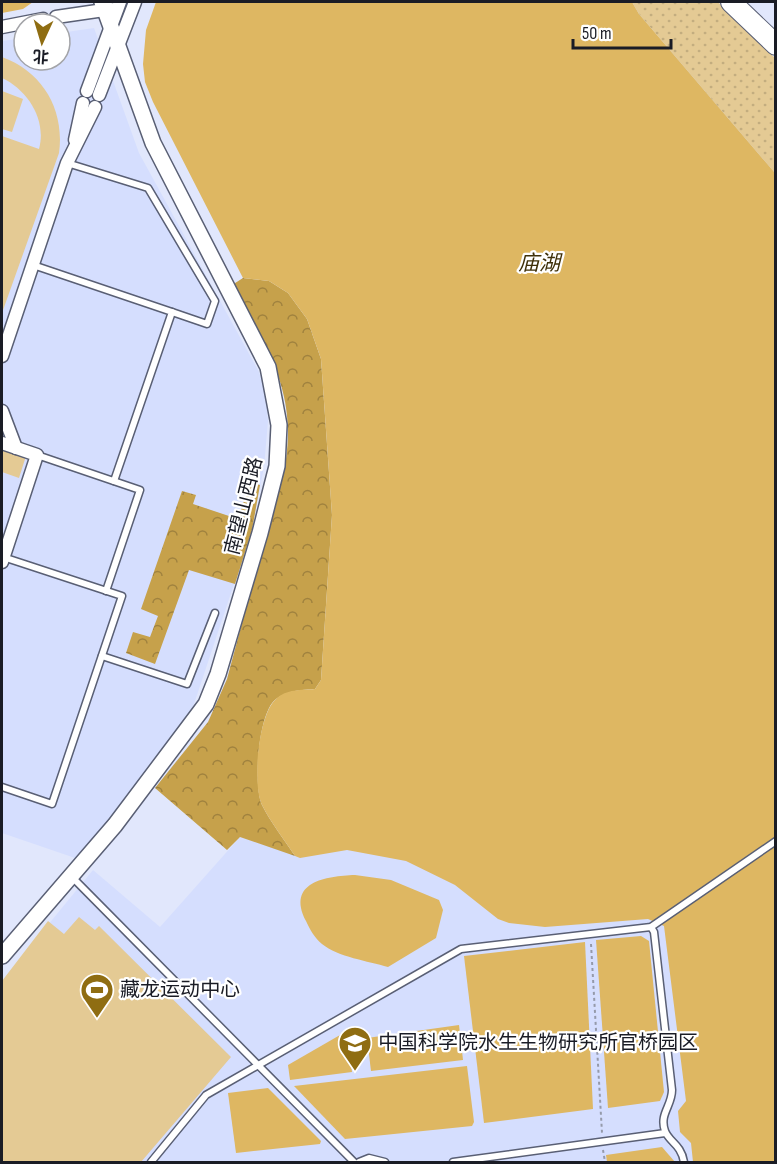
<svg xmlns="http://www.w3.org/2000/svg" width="777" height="1164" font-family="'Sofia Sans Condensed','Noto Sans SC',sans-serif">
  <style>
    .built { fill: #d5defe }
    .grass { fill: #e4ca94 }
    .forest { fill: url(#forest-crowns) }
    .park { fill: url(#park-dots) }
    .water { fill: #deb762 }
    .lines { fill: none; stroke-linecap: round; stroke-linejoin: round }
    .service-casing { stroke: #595f74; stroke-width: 9 }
    .minor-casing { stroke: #595f74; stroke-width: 15 }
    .tertiary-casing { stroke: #595f74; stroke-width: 18 }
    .primary-casing { stroke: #595f74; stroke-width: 22 }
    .path { stroke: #959aaa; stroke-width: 2; stroke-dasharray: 3 3; stroke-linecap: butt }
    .service { stroke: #fff; stroke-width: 6 }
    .minor { stroke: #fff; stroke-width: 12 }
    .tertiary { stroke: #fff; stroke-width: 15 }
    .primary { stroke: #fff; stroke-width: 20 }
    .labels { text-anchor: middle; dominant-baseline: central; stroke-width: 4.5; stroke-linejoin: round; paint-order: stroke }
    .street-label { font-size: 20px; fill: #1a1c25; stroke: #fff }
    .poi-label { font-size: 20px; fill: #1a1c25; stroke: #fff; text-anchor: start }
    .water-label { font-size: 21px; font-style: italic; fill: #3f3009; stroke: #fff }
  </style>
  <defs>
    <pattern id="forest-crowns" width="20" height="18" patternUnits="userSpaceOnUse" patternTransform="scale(1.5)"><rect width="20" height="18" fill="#c6a14b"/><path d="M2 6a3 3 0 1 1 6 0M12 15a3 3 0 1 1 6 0" fill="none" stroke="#a0823e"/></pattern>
    <pattern id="park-dots" width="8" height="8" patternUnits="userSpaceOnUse" patternTransform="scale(1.5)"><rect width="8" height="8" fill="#e4ca94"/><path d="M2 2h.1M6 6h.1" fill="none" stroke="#c3ad7f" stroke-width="1.8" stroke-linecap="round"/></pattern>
  </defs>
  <rect width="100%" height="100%" fill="#e1e7fc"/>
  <g class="built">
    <path d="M94,28L139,153L259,372L266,397L268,421L264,467L251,533L189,719L78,859L2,833V41L24,38V60H60V33Z"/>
    <path d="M317,820L661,902L722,1162H2V981L93,870L160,927L240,837L295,855Z"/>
  </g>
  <g class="grass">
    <path d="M2,57C43,72 65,110 59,153L2,313V136L39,149C47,120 28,90 2,78Z"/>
    <path d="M2,91L23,99L12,132L2,129Z"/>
    <path d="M2,448L26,456L19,478L2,472Z"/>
    <path d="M79,917L95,930L99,926L231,1057L141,1162H2V981L48,921L64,934Z"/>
  </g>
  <g class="forest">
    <path d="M243,278L269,281L288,293L307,319L321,359L332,515L321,680L315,689C301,690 288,690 276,699C258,712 253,786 262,805C271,823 284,839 295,856L240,837L227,850L155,788L208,722L227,679L286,459C296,387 265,346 232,285Z"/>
    <path d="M250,482L260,485L252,530L235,584L189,570L155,664L126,653L133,632L150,637L158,616L141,609L182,491L196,495L193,504L238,519Z"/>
  </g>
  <path class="park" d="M632,2H718L775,58V173L639,14Z"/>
  <g class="water">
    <path d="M2,2H33L23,9L2,13Z"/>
    <path d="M156,2H632L639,14L775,173V1162H693L691,1143L680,1132L678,1111L686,1101L664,926L648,919L545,927L509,923L498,919L455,885L406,861L347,850L300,858L295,856C284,839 271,823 262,805C252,784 258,715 276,699C286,689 302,690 315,689L321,680L332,515L321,359L307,319L288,293L269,281L243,278L153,102L145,82L143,64L146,30Z"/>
    <path d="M355,875L391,880L439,900L443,910L436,938L388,967C368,961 338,957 322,944C315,938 310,930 306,921C286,882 326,876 355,875Z"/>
    <path d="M641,936L649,941L664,1092L660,1101L608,1108L596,940Z"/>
    <path d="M585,942L593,1109L484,1123L464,956Z"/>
    <path d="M459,1025L463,1060L371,1071L367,1038Z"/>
    <path d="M347,1031L352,1072L290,1080L288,1065Z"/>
    <path d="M467,1066L474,1122L472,1126L345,1139L294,1086Z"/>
    <path d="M268,1088L321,1141L320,1144L236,1153L228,1093Z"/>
    <path d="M662,1147L675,1162H607L606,1155Z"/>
  </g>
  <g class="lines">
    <g class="service-casing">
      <g id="service">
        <path d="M67,163L148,188L215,301L207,324L172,312"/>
        <path d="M33,265L172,312L114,481"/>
        <path d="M37,455L140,490L106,591"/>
        <path d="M102,656L187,684L215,613"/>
        <path d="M2,787L52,804L122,596L3,557"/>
        <path d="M72,877L354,1162"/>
        <path d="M651,927L654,932L672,1090C672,1106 659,1114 665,1131C669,1142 681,1144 684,1162"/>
        <path d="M151,1162L206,1095L461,949L651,927L776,841"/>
        <path d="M359,1162L369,1158L385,1162"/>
        <path d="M453,1162L665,1133"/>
      </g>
    </g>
    <g class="minor-casing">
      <g id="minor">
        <path d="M56,17L111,9"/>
        <path d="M2,27L43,19"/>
        <path d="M87,91L120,2"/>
        <path d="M99,95L135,2"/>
        <path d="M75,140L83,103"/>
        <path d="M2,356L67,163L95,107"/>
        <path d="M2,411L16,448"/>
        <path d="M2,443L37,455L2,562"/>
      </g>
    </g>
    <g class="tertiary-casing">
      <path id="tertiary" d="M2,956L115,825L206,704L218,674L260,533L277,466L279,425L268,367L153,143L102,2"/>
    </g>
    <g class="primary-casing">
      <path id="primary" d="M731,2L776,45"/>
    </g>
    <g class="path">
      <path d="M591,944L602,1133"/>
      <path d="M603,1150L605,1162"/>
    </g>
    <use href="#service" class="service"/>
    <use href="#minor" class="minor"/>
    <use href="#tertiary" class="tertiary"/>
    <use href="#primary" class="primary"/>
  </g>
  <defs>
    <g id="stadium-pin" transform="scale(1.725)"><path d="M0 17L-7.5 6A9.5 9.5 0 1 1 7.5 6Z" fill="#8f6d12" stroke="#fff"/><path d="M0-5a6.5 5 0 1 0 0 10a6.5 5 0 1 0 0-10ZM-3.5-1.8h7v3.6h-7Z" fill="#fff"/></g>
    <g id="university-pin" transform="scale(1.725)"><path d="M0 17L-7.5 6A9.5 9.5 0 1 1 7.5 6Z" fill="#8f6d12" stroke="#fff"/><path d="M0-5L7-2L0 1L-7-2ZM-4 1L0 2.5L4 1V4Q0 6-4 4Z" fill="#fff"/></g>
  </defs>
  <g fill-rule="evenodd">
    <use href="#stadium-pin" x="97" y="990"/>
    <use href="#university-pin" x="355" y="1043"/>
  </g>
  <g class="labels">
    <g class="street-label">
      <text transform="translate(244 506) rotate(-76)">南望山西路</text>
    </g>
    <g class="poi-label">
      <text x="120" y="990">藏龙运动中心</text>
      <text x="378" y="1043">中国科学院水生生物研究所官桥园区</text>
    </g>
    <g class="water-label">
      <text x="539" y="263">庙湖</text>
    </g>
  </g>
  <rect width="777" height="1164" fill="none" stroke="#1a1c25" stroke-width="6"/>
  <g transform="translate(42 42) rotate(184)"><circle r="28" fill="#ffffff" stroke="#a3a4a8" stroke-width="1.5"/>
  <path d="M0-4.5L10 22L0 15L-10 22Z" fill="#8f6d12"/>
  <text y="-9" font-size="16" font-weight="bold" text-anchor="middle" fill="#1a1c25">北</text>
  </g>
  <path d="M573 39v9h98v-9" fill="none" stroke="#1a1c25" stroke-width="3"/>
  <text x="582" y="39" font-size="18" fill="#1a1c25" stroke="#ffffff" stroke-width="4.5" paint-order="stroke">50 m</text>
</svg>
